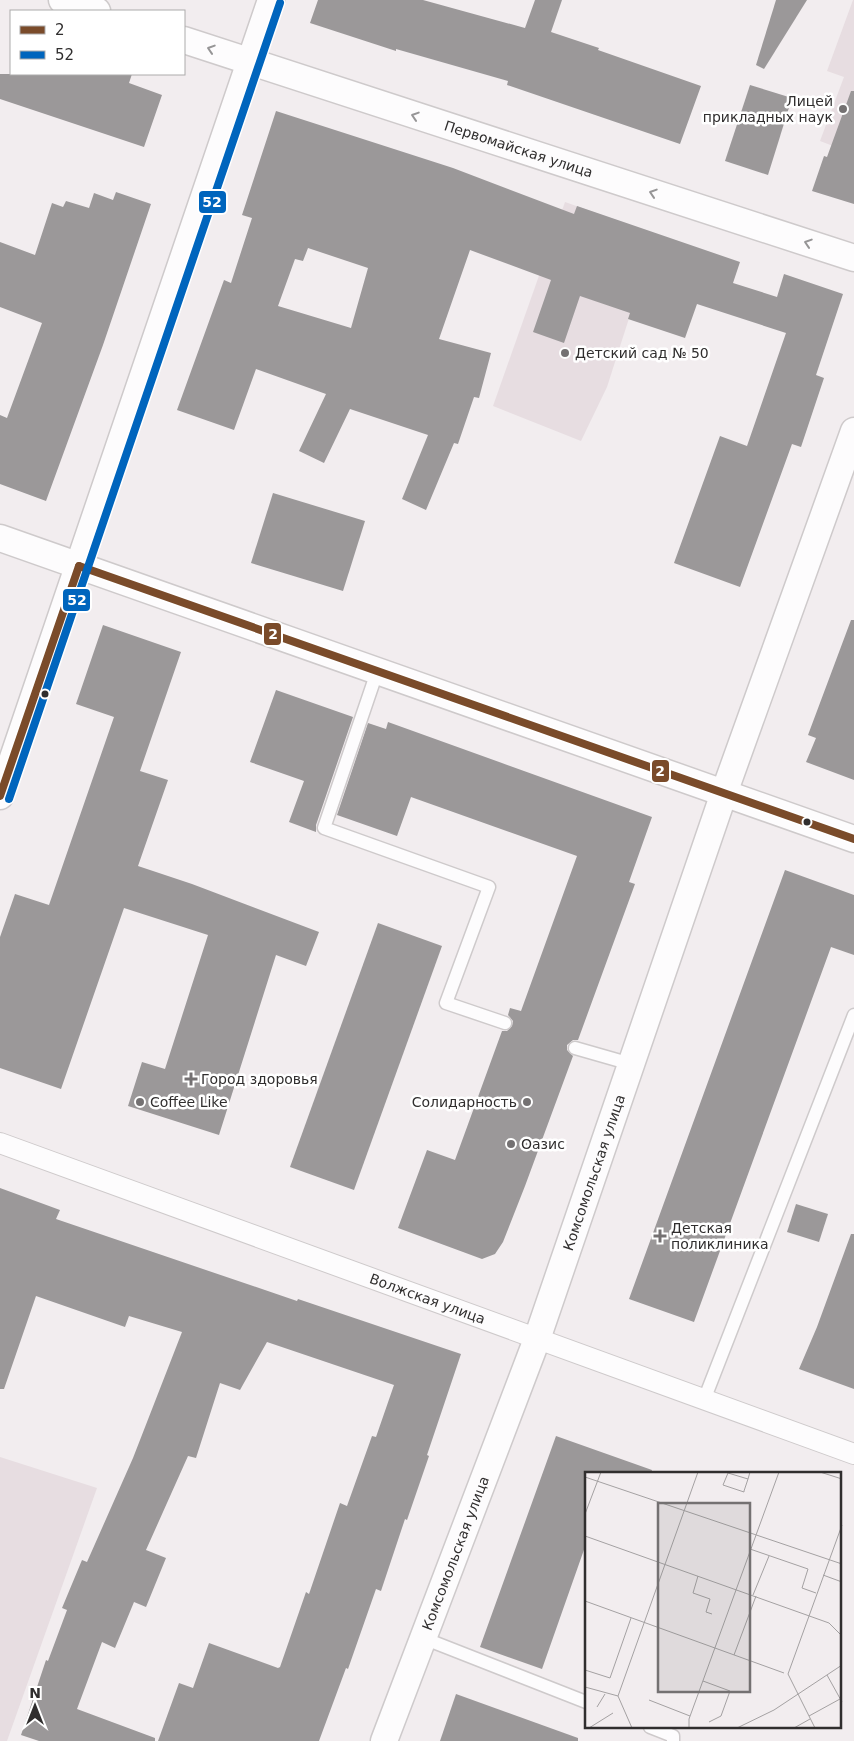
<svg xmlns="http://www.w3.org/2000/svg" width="854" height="1741" font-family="'DejaVu Sans',sans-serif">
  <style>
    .built { fill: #e7dde1 }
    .building { fill: #9b9899; fill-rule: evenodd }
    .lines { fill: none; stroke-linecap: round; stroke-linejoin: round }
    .service-casing { stroke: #cecacb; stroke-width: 15 }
    .pedestrian-casing { stroke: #cecacb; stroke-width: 22 }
    .minor-casing { stroke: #cecacb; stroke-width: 29 }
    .service { stroke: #fdfcfd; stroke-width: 12 }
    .pedestrian { stroke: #fdfcfd; stroke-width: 20 }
    .minor { stroke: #fdfcfd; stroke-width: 26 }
    .bus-1-casing { stroke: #fff; stroke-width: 11 }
    .bus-2-casing { stroke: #fff; stroke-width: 11 }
    .bus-1 { stroke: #7a4b2a; stroke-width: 8 }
    .bus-2 { stroke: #0065bd; stroke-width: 8 }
    .oneway { stroke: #969596 }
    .poi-dot { fill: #747172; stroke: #fff; stroke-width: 2 }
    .bus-dot { fill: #302e2e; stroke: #fff; stroke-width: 2 }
    .labels { text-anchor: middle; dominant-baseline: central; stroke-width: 5; stroke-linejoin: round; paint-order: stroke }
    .poi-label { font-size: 14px; fill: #302e2e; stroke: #fff; text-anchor: start }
    .street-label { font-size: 14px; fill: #302e2e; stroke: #fff }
    .inset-road { fill: none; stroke: #a4a1a2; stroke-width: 1 }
    .view { fill: #747172; fill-opacity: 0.15; stroke: #747172; stroke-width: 2.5 }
    .inset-edge { fill: none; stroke: #302e2e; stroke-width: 2.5 }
    .line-badge { stroke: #fff; stroke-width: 2 }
    .badge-label { font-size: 14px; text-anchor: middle; font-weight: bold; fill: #fff }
  </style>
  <rect width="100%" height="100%" fill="#f2edef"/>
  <g class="built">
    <path d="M853,0H854V154L820,141L844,77L827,71Z"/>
    <path d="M565,202L656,234L607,387L581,441L493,406Z"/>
    <path d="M0,1457L97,1488L7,1741H0Z"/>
  </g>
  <g class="building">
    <path d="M318,0H423L525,28L535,0H562L551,32L599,48L598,50L701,86L680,144L507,85L508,81L396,49V51L310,23Z"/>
    <path d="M776,0H807L764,69L756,65Z"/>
    <path d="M0,74H132L129,83L162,95L144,147L0,99Z"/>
    <path d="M750,85L792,98L768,175L725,161Z"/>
    <path d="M851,91H854V204L812,191L824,156L827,157Z"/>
    <path d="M276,111L453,168L574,214L577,206L740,262L733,283L777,297L784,274L843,294L816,375L824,378L801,447L792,444L740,587L674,563L720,436L747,446L786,333L697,304L685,338L628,319L630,313L580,296L564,343L533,332L551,280L470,250L439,339L491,353L479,398L474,397L458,444L454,443L426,510L402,499L428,435L350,409L324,463L299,451L326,394L256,369L234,430L177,410L224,280L231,283L252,218L242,215ZM308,248L368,268L351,328L278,306L295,259L303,261Z"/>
    <path d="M116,192L151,204L103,345L46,501L0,484V415L7,418L42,323L0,307V242L35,255L52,203L63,207L66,201L89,208L94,193L113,200Z"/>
    <path d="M273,493L365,521L343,591L251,563Z"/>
    <path d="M851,620H854V780L806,762L816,738L808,735Z"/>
    <path d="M103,625L181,652L140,771L168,780L138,866L192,884L319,932L306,966L276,955L219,1135L128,1106L142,1062L165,1069L208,935L124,908L61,1089L0,1068V937L15,894L49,905L114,717L76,704Z"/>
    <path d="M276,690L353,717L316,825V832L289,822L304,781L250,762Z"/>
    <path d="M388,722L652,817L629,882L635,884L578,1040H573L567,1045V1050L573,1056L525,1186L503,1242L495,1254L482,1259L398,1228L427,1150L455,1160L502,1031H507L512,1026L513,1021L508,1015L510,1008L521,1011L577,856L411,797L397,836L337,815L368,723L386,729Z"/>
    <path d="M785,870L854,895V955L831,947L694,1322L629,1299Z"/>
    <path d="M378,923L442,946L354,1190L290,1167Z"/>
    <path d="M0,1188L60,1210L56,1219L297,1301L298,1299L461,1354L427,1455L429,1456L407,1520L405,1519L381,1591L376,1589L348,1669L346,1668L319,1741H158L179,1683L193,1688L209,1643L278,1668L280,1667L306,1592L309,1594L340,1503L347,1506L372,1436L376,1437L394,1385L267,1342L240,1390L220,1383L196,1458L188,1456L146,1550L166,1558L146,1607L134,1602L115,1648L102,1642L77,1709L155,1738V1741H39L21,1735L46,1660L48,1661L67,1610L62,1608L82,1560L87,1562L133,1458L182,1332L129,1316L125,1327L36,1296L4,1389H0Z"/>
    <path d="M796,1204L828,1214L819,1242L787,1232Z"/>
    <path d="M851,1234H854V1389L799,1369L817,1327Z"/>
    <path d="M556,1436L652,1470L651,1474H586V1544L542,1669L480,1647Z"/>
    <path d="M456,1694L578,1738V1741H440Z"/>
  </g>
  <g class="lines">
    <g class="service-casing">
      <g id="service">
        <path d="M377,672L324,828L489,887L446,1003L505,1023"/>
        <path d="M575,1048L631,1064"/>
        <path d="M704,1400L854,1015"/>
        <path d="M423,1638L586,1702"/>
        <path d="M650,1727L673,1736V1741"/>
      </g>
    </g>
    <g class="pedestrian-casing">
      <g id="pedestrian">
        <path id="s1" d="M0,1143L854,1454"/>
      </g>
    </g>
    <g class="minor-casing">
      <g id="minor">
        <path d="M62,0L97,11"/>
        <path id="s2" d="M184,40L854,258"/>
        <path d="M0,538L854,839"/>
        <path d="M0,796L271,0"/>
        <path id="s3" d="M384,1741L537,1339L724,793L854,431"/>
      </g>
    </g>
    <use href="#service" class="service"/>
    <use href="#pedestrian" class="pedestrian"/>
    <use href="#minor" class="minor"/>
    <g class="bus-1-casing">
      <g id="bus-1">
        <path d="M79,566L854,839"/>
        <path d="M0,796L79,566"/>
      </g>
    </g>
    <g class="bus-2-casing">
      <path id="bus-2" d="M9,799L280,3"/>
    </g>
    <use href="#bus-1" class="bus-1"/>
    <use href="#bus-2" class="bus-2"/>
  </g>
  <defs><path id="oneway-chevron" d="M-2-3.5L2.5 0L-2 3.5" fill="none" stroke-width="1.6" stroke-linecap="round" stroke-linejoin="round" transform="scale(1.25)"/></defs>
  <g class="oneway">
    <use href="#oneway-chevron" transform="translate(211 49) rotate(-162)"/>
    <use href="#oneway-chevron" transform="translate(415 116) rotate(-162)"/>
    <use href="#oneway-chevron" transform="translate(653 193) rotate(-162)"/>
    <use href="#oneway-chevron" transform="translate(808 243) rotate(-162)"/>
  </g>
  <g class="poi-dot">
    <circle cx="843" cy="109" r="5"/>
    <circle cx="565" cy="353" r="5"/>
    <path d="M188.5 1071.5h5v5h5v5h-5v5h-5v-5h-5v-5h5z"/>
    <circle cx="140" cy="1102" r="5"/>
    <circle cx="527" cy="1102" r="5"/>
    <circle cx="511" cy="1144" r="5"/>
    <path d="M657.5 1228.5h5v5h5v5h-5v5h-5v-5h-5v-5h5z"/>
  </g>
  <g class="bus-dot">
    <circle cx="45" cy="694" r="4.5"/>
    <circle cx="807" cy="822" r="4.5"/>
  </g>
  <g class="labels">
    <g class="poi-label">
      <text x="833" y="101" text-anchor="end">Лицей<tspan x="833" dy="16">прикладных наук</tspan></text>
      <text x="575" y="353">Детский сад № 50</text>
      <text x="201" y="1079">Город здоровья</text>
      <text x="150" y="1102">Coffee Like</text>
      <text x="517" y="1102" text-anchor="end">Солидарность</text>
      <text x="521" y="1144">Оазис</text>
      <text x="671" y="1228">Детская<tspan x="671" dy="16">поликлиника</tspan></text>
    </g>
    <g class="street-label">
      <text stroke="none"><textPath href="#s2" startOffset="352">Первомайская улица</textPath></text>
      <text stroke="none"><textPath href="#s3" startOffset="606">Комсомольская улица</textPath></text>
      <text stroke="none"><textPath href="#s1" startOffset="455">Волжская улица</textPath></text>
      <text stroke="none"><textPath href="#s3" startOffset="201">Комсомольская улица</textPath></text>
    </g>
  </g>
  <g transform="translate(585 1472)">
    <rect width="256" height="256" fill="#f2edef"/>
    <path class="inset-road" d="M235,0L257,7M0,5L257,92M163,7L143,1L138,13L159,20V19L163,7L165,0M0,42L16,0M0,64L244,151L257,164M165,77L223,97L217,116L231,121M238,103L257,110M113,104L108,121L125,127L121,140L127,142M168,123L184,84M0,129L199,201M149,183L171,124M0,198L25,206L46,146M242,203L257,230M118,209L145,219L136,244L124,250M0,215L33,224M33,224L113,0M33,224L47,256M64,228L105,244M12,235L20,222M224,244L255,227M4,256L28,241M104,256V247L194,0M152,256L189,238L257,193M209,256L225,247M230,256L203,202L257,53"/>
    <path class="view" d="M73,31H165V220H73Z"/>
    <rect width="256" height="256" class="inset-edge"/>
  </g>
  <g class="line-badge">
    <rect x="198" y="190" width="29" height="24" rx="5" fill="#0065bd"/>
    <rect x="62" y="588" width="29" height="24" rx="5" fill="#0065bd"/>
    <rect x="263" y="622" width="19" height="24" rx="5" fill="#7a4b2a"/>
    <rect x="651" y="759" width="19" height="24" rx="5" fill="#7a4b2a"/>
  </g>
  <g class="badge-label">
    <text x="212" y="207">52</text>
    <text x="77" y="605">52</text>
    <text x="273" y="639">2</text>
    <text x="660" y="776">2</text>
  </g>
  <rect x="10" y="10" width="175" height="65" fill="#ffffff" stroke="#acabab"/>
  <rect x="20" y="26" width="25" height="8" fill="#7a4b2a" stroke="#acabab"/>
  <text x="55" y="35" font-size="15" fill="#302e2e">2</text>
  <rect x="20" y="51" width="25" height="8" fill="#0065bd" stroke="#acabab"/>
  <text x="55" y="60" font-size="15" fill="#302e2e">52</text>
  <g transform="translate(35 1706)" stroke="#ffffff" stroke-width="4" paint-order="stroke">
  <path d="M0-4L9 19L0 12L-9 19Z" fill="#302e2e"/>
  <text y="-8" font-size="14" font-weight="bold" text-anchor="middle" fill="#302e2e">N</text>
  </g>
</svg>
